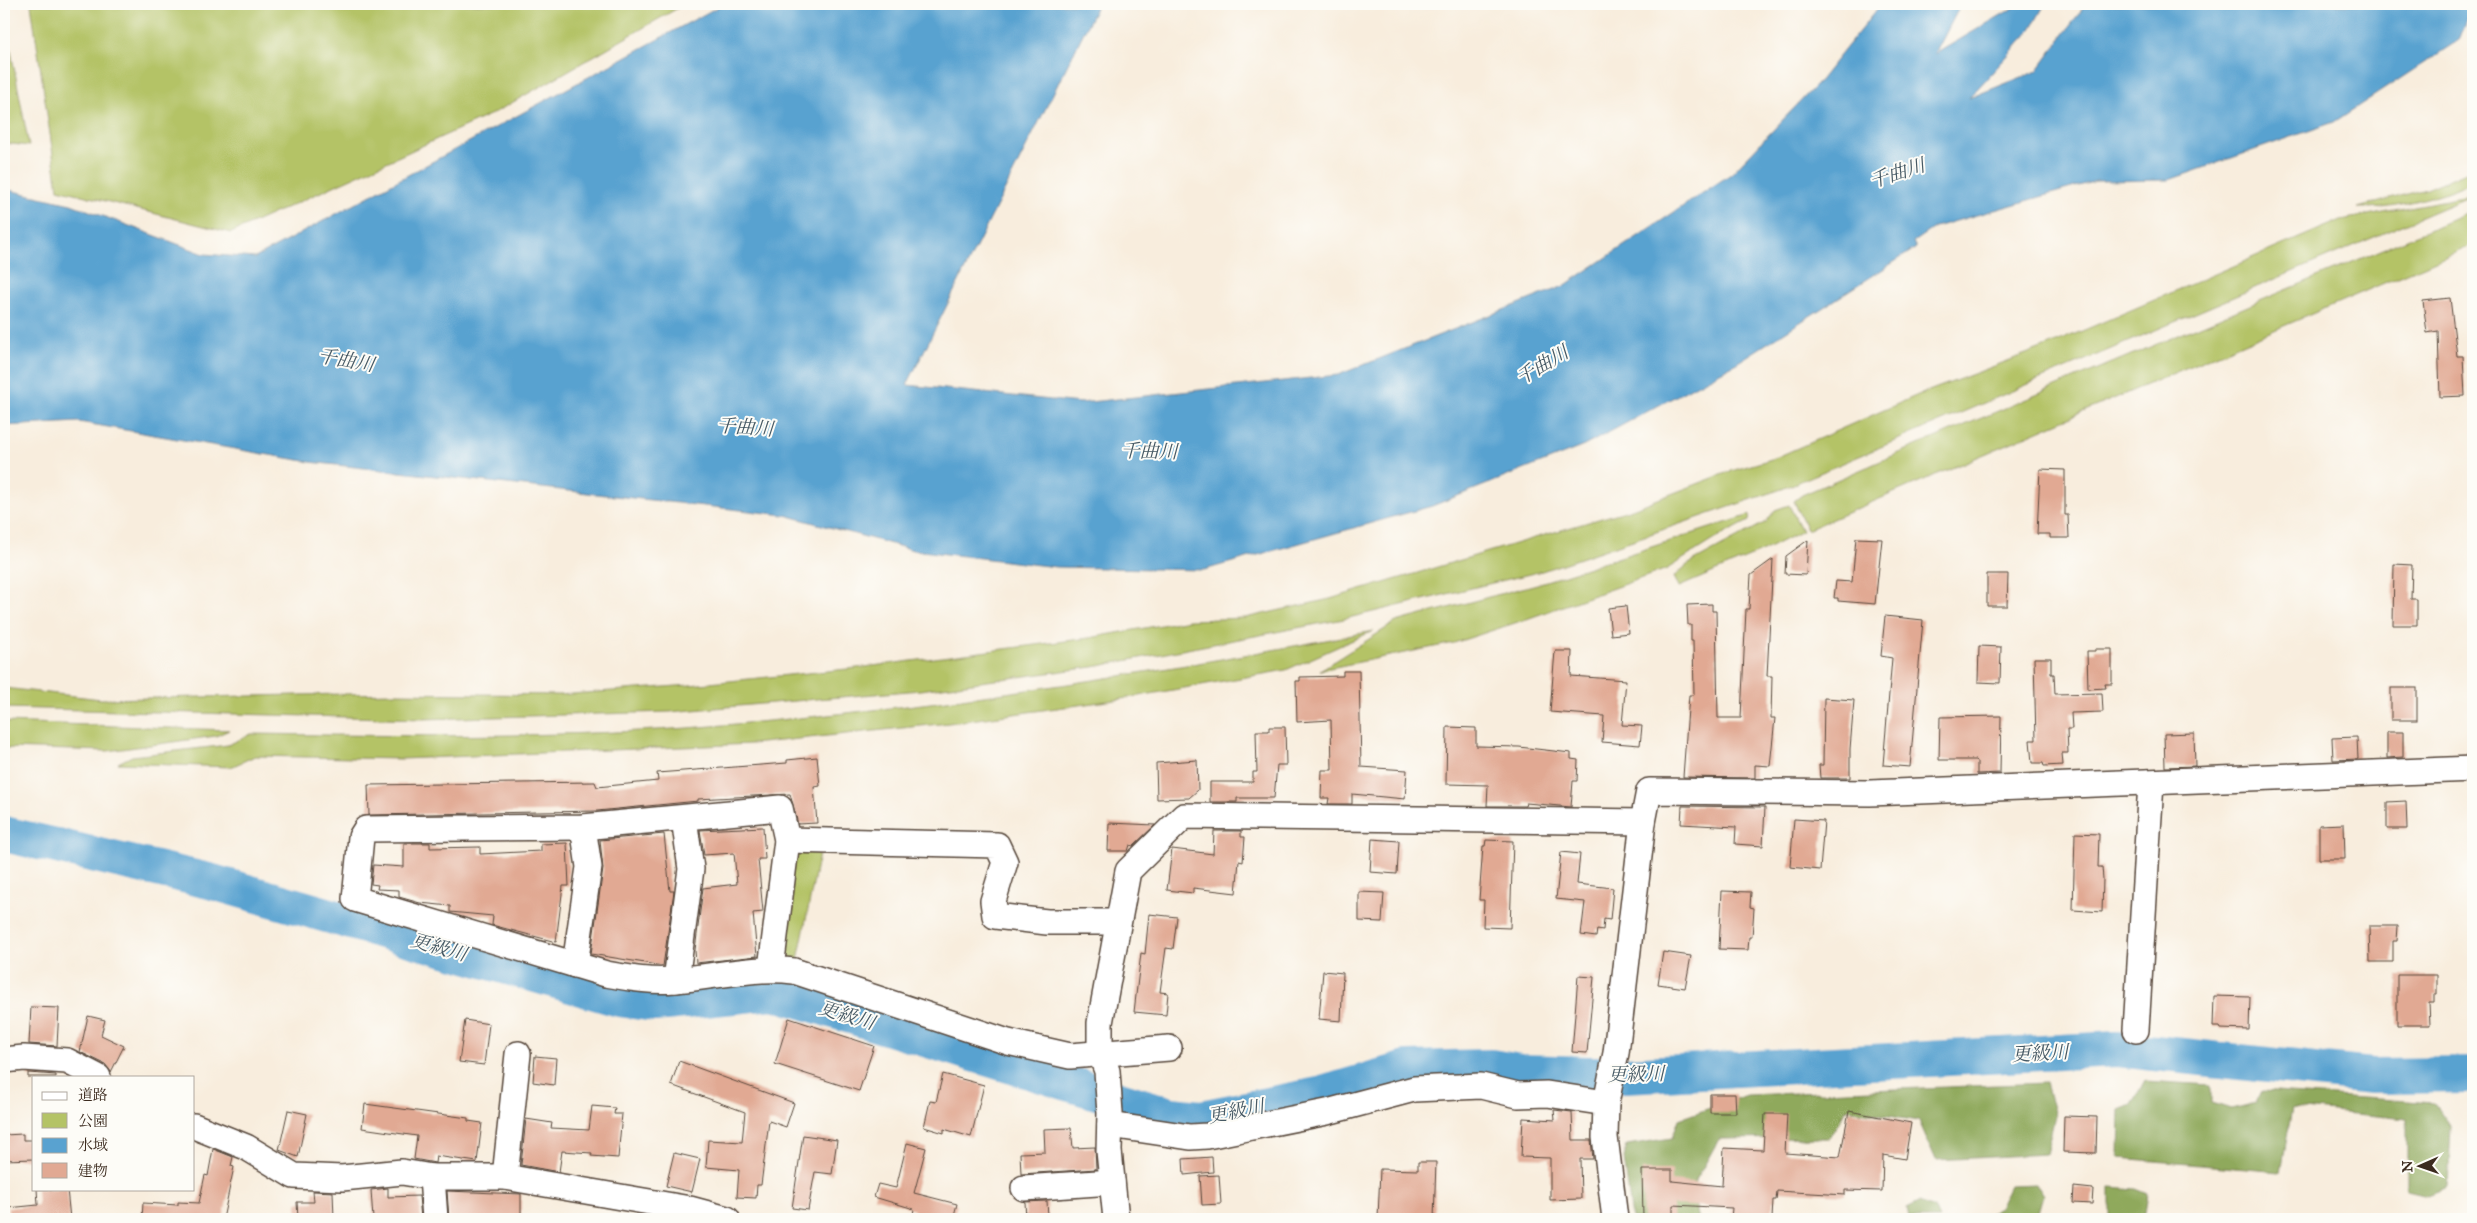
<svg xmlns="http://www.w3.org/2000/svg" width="2477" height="1223" font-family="'IM FELL Great Primer','Noto Serif JP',serif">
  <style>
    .green { fill: #b4c366; stroke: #787642 }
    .forest { fill: #8fa95b; stroke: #656a3c }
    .water { fill: #59a2d0; stroke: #4a6677 }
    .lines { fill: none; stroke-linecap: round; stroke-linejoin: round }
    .river { stroke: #59a2d0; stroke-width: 36 }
    .building { fill: #e1a993 }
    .minor-casing { stroke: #57473b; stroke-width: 28 }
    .minor { stroke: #fff; stroke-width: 25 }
    .labels { text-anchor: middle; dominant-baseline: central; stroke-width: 4; stroke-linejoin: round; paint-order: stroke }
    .water-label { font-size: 19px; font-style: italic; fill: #475a65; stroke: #fdfcf7 }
  </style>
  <rect width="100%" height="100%" fill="#fdfcf7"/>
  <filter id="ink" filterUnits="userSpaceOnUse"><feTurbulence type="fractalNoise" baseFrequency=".02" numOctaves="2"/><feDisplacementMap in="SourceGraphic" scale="10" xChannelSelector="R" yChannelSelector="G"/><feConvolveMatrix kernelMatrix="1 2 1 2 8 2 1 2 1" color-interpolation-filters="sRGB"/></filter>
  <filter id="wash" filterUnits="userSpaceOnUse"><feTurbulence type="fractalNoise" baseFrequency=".0096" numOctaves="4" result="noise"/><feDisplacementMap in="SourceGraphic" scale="20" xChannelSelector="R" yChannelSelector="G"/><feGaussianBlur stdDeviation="1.12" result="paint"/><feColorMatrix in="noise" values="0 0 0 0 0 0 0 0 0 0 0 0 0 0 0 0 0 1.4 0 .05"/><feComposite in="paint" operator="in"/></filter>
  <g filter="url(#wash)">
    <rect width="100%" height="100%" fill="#f8eddd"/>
    <g class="green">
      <path d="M31,4H685L494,113L231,233L58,189Z"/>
      <path d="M4,14L29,146L4,143Z"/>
      <path d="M2473,169V184C2464,183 2456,189 2447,192C2419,201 2387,209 2358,208L2429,188Z"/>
      <path d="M2473,195L1782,489L1542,571L1344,619L1093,667L920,690L670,712L423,719L4,708V688L101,699L394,693L559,695L690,685L857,668L1089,638L1189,620L1245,618L1330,599L1632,509L1731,471L1775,458L1918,395L2047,346L2341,220Z"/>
      <path d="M2473,211V245L1807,530L1794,501L1802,495C2025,398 2250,306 2473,211Z"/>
      <path d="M1789,505L1802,531L1763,551L1679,587L1674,577L1687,565L1766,522L1775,510Z"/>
      <path d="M1750,515L1749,521L1713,540L1667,569L1521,621L1454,643L1320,670L1396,622L1537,584Z"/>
      <path d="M1373,631L1286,670L1122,699L949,723L752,744L401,759L255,756L231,767L118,763L132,756L228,745L251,734C397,736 543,738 688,728C918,710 1147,675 1373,631Z"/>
      <path d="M4,722L229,730L216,736L108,751L4,748Z"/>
      <path d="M820,849L797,965L780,957L794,851Z"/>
    </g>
    <g class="forest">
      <path d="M2145,1081L2211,1085V1103L2232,1109L2256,1103L2262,1091L2434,1103L2451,1126L2448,1187L2428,1195L2407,1190V1119L2292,1108L2281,1172L2119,1158L2120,1110L2132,1105Z"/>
      <path d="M2046,1083L2055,1116L2046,1154L1936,1160L1919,1121L1847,1109L1829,1138L1719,1139L1691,1189L1699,1219H1632L1624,1158L1627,1145L1672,1138L1679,1119L1747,1095Z"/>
      <path d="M2036,1184L2043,1195L2036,1219H1978L1999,1208L2010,1185Z"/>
      <path d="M2110,1187L2136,1189L2148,1194L2144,1219H2110Z"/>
      <path d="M1919,1202L1934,1208L1939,1219H1909L1907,1208Z"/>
    </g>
    <path class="water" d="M723,4H1098L907,385L1080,403L1338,375L1564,286L1731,174L1818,83L1881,4H1961L1935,54L2020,4H2045L2030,31L1969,98L2037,71L2086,4H2473L2459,40L2334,122L2169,180L2096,181L1935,227L1913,242L1916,248L1735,364L1584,446L1432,506L1204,570L1056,567L913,550L785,515L310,462L79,422L4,426V189L71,204L204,254L255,258Z"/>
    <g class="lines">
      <path class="river" d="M4,834L209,881L619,999L655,1004L773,992L1171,1115L1201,1118L1319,1095L1406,1069L1491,1067L1520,1072L1625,1075L2117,1049L2372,1076L2473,1075"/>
    </g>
    <g id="blocks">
      <g class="building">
        <path d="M2450,298L2457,356H2463L2465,396L2440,397L2438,331L2427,333L2423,301Z"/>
        <path d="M2040,469L2065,470V515H2068L2069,538H2050V534H2037Z"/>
        <path d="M1856,538L1882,539L1875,604L1838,601V598H1834L1836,581L1852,582Z"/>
        <path d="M1808,540L1806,575L1785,574L1786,556Z"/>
        <path d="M1773,559L1767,676H1772L1771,718H1775L1770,766L1755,765V778L1683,777L1689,695H1694L1693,641H1691V625H1688L1687,605L1712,604V611H1716L1718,718H1741L1746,609H1749L1751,575Z"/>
        <path d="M2394,564L2412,565L2411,599H2417V625H2393Z"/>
        <path d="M1987,574H2008L2007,606H1987Z"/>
        <path d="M1626,606L1629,633L1611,635L1608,608Z"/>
        <path d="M1885,616L1923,620L1910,767L1883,765L1892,658L1881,656Z"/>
        <path d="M1979,646L2001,647L2000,683L1978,682Z"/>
        <path d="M2095,649H2112V684H2105L2106,688L2088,689L2087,651H2095Z"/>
        <path d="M1555,651H1572L1571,676L1626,680L1622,725L1642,726L1640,745L1602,742L1604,716L1550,712Z"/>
        <path d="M2034,658H2051V674H2054L2055,694L2102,693L2103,712L2071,713L2072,729H2067L2068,753H2062L2063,765L2044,766L2043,763H2032L2030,740H2036Z"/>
        <path d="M1343,671H1359L1361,767L1407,770L1405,799L1352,794V804H1328L1329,798H1321L1322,770H1332L1331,720L1297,722L1296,681H1300V677L1343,676Z"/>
        <rect x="2391" y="688" width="26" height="32"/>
        <path d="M1824,698L1854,700L1850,749V778H1820L1819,765H1823Z"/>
        <path d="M2001,716L2000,773L1977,774V762L1975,760H1939L1940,717Z"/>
        <path d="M1269,727H1285L1286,765H1277L1274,798H1237V802H1210V782H1253V772H1257L1256,731H1269Z"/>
        <path d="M1447,727L1476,728V746L1519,747L1571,753V759L1578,760L1577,781H1573L1571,807L1526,803L1525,806H1487L1488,785L1446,784Z"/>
        <path d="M2387,732H2403V757L2387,758Z"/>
        <path d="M2194,733L2195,766L2165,767L2164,734Z"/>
        <path d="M2357,737L2358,759L2333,760L2332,738Z"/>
        <path d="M817,757L820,786L814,787L817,823L798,824L790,794L698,799V801L597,811L369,815L368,785L595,782L597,787L658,781L657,773L787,763V760Z"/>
        <path d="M1197,760L1198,790L1189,798L1157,799L1156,763Z"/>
        <path d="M2406,801L2407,829H2387V802Z"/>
        <path d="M1682,806L1765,807L1763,846L1735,844L1736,827L1681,824Z"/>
        <path d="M1794,819L1824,821L1820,870L1790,867Z"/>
        <path d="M1109,823L1155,825L1133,846L1130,845L1128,851H1108Z"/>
        <path d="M2344,824L2345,859H2319V825Z"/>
        <path d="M763,827L765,859H758L763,912L753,913L757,956L696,963L695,950L703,888L737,884L734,853L704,855L700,830Z"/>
        <path d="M1214,831H1241V837H1245L1243,862L1239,861L1236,893L1193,888V893L1167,890L1172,849L1213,854Z"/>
        <path d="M2075,833L2099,834L2098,867H2102L2103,879L2102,912L2073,910Z"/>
        <path d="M664,834L670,891H674L663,966L591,954L603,869L600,840Z"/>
        <path d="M1372,839L1399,841L1397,874L1370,872Z"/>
        <path d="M1486,840L1513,841L1510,928L1483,927L1484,900H1479L1483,846H1485Z"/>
        <path d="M404,843H430V848L480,847V854L541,851V844L567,843L569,886H563L556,942L492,925L493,916L450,912V906L420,903L399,897V890L377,889L378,885L371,884L373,865L404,867Z"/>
        <path d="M1561,852L1580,854L1577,884L1613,888L1610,920L1604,919L1603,930L1597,929L1596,937L1581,935L1585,902L1556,899Z"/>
        <path d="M1722,891L1751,892L1750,907L1754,908L1752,937H1749L1748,950L1719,949Z"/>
        <path d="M1359,892L1384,893L1382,922L1359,921Z"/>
        <path d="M1149,914L1177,917L1173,949L1166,948L1160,992L1168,993L1166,1015L1134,1012L1141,953L1145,954Z"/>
        <path d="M2369,926H2398L2397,941H2393V962H2370Z"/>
        <path d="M1663,952L1691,956L1685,988L1658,984Z"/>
        <path d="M1323,971L1343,973L1341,1021L1319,1019Z"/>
        <path d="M2397,975H2437V994H2434V1002H2429L2430,1025H2397Z"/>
        <path d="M1578,976L1594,977L1587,1053L1572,1052Z"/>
        <path d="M2214,996L2250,997L2249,1030L2221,1029L2220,1027H2213Z"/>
        <path d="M31,1007L59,1008L57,1046L29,1044Z"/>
        <path d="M88,1016L105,1020L101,1035L124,1046L111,1072L105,1064L80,1052Z"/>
        <path d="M789,1018L874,1046L859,1091L775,1064Z"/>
        <path d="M465,1020L489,1024L484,1065L459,1062Z"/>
        <path d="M535,1056L556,1058L554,1085L533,1082Z"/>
        <path d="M679,1061L794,1103L786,1127L769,1121L761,1185H757L756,1198L737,1197L739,1170L706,1167L708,1140L742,1142L745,1112L671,1085Z"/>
        <path d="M28,1073L56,1075V1077H28Z"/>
        <path d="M943,1074L984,1085L971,1137L944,1129V1133L924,1127L930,1101L936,1102Z"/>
        <path d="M1710,1094H1735L1736,1113H1710Z"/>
        <path d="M365,1104L468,1118V1121L482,1123L477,1162L436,1156L435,1163L414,1159L417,1136L362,1128Z"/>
        <path d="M592,1106L615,1108L614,1114H622L618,1158L591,1156L592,1153L562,1151L559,1172L521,1165L526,1119L552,1123L551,1128L589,1130Z"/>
        <path d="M288,1110L307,1114L298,1157L279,1150Z"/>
        <path d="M1554,1110L1572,1112L1573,1140H1591L1593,1159H1580L1581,1199L1550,1200V1158L1521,1157L1523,1118L1555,1120Z"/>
        <path d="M1849,1111L1911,1123L1905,1159L1883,1155L1882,1191L1845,1190V1195L1777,1191L1776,1200H1773L1772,1219H1731L1732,1208L1673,1205V1219H1643L1642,1170H1672V1181L1722,1186L1724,1148L1763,1150L1765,1114H1787L1785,1153L1840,1157Z"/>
        <path d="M2064,1116L2097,1117L2096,1153L2063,1152Z"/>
        <path d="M1071,1128L1073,1148L1095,1147L1096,1169L1021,1174L1020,1153L1045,1152L1044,1129Z"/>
        <path d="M23,1134V1140H34V1159L4,1160V1135Z"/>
        <path d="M803,1135L837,1140L832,1174L815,1172L808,1210L792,1208Z"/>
        <path d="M907,1143L926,1148L914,1193L957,1204L953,1219H912L914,1209L874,1197L878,1184L896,1188Z"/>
        <path d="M213,1149L233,1157L231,1166L234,1167L223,1219H142L143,1203L178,1205V1202L199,1203L205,1175L208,1176Z"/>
        <path d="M674,1153L700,1159L692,1192L666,1186Z"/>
        <path d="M1212,1157L1213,1172L1184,1175L1183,1159Z"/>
        <path d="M1418,1162H1436L1434,1219H1378L1380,1169L1418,1170Z"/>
        <path d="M1219,1175L1221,1204L1202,1205L1200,1176Z"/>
        <path d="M2074,1187L2093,1189L2092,1204L2073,1203Z"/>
        <path d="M388,1188V1197L419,1196L421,1219H373L371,1190Z"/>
        <path d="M37,1189H67L70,1219H8V1208L38,1205Z"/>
        <path d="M313,1191L333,1192L334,1219H298L297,1202H314Z"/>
        <path d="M447,1191L521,1194V1219H449Z"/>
        <path d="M1047,1201L1048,1217H1044V1219H1026L1025,1202Z"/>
      </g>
    </g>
  </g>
  <g filter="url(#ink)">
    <use href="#blocks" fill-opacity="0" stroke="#57473b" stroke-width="1"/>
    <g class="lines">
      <g class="minor-casing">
        <g id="minor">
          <path d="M787,840L997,845L1005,862L993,901L995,916L1047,922H1118"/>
          <path d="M575,965L589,867L583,827"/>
          <path d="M771,968L787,840L780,808L583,827L366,829L361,837L355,899L606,974C629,978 651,982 675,980C715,977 754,966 794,971L1008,1042L1070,1056L1169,1048"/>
          <path d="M676,980L691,869L684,818"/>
          <path d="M2136,1030L2151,783"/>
          <path d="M4,1060L24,1058L67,1061L98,1077"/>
          <path d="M1110,1125L1190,1137L1207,1136L1327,1112L1414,1089L1481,1086L1518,1095L1547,1094L1606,1103"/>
          <path d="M194,1126L246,1147L294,1176L342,1178L402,1172L432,1177H505L690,1209L727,1219"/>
          <path d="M432,1177L435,1219"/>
          <path d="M505,1177L518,1054"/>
          <path d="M1024,1188L1112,1182"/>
          <path d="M1116,1219L1109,1151L1110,1113L1107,1071L1100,1052V1023L1128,871L1184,816L1643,822"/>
          <path d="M1615,1219L1605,1137L1606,1103L1616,1053L1643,822L1649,791L1870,793L2473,769"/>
        </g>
      </g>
      <use href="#minor" class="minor"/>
    </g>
  </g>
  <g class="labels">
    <g class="water-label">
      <text transform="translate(1897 173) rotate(-18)">千曲川</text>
      <text transform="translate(346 360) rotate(10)">千曲川</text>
      <text transform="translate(1542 365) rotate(-31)">千曲川</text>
      <text transform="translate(745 427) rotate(4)">千曲川</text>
      <text transform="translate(1149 451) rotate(1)">千曲川</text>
      <text transform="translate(439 947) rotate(16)">更級川</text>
      <text transform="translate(847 1015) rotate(17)">更級川</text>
      <text transform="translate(2040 1053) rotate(-3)">更級川</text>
      <text transform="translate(1636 1074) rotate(-1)">更級川</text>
      <text transform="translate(1236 1111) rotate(-11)">更級川</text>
    </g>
  </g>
  <rect width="2477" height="1223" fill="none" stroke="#fdfcf7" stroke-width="20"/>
  <rect x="32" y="1076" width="162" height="115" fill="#fdfcf7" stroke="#afa8a0"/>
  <rect x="42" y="1092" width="25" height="8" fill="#ffffff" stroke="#afa8a0"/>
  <text x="78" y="1100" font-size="15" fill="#3b2a1e">道路</text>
  <rect x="42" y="1113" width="25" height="15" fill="#b4c366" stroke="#afa8a0"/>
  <text x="78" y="1126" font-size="15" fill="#3b2a1e">公園</text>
  <rect x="42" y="1138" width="25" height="15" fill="#59a2d0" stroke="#afa8a0"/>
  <text x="78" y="1150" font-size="15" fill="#3b2a1e">水域</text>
  <rect x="42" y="1163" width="25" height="15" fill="#e1a993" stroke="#afa8a0"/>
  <text x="78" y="1176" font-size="15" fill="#3b2a1e">建物</text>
  <g transform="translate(2420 1166) rotate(268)" stroke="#fdfcf7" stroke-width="4" paint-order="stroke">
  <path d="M0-4L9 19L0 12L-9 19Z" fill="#3b2a1e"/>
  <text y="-8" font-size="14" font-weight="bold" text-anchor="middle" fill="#3b2a1e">N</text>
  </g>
</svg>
